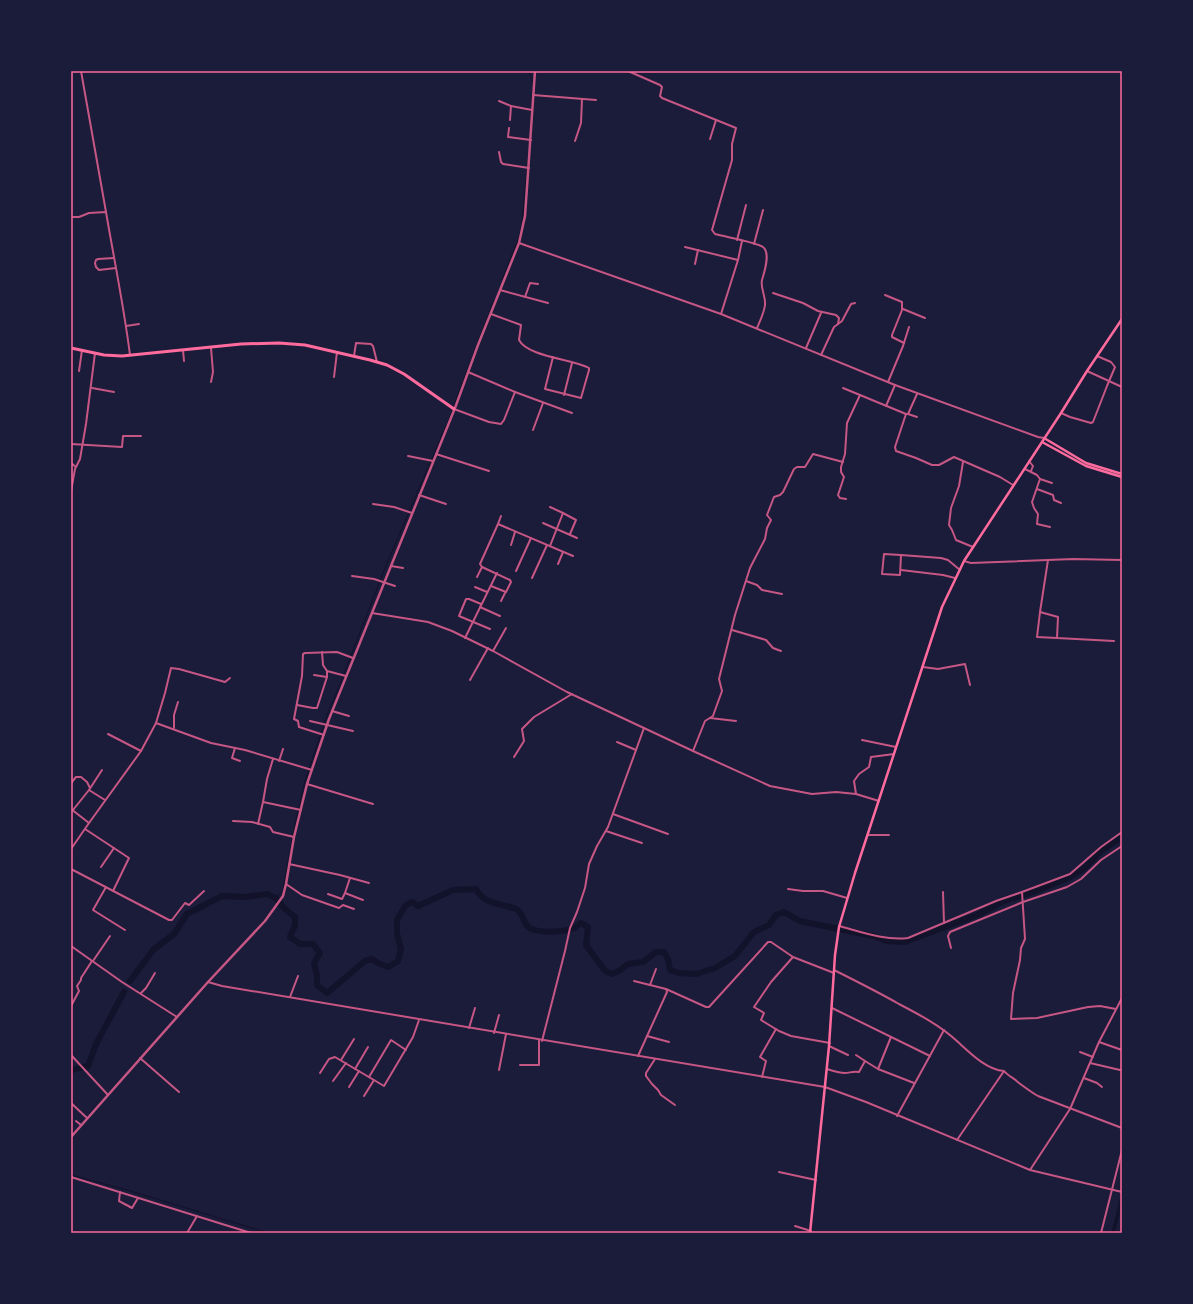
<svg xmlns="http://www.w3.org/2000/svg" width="1193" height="1304" font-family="'Sofia Sans Condensed',sans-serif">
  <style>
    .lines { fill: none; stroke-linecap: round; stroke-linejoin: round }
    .stream { stroke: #12122b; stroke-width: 1 }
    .canal { stroke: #12122b; stroke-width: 3.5 }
    .river { stroke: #12122b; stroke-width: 6 }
    .minor { stroke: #c65784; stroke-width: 2 }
    .tertiary { stroke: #c65784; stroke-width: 2.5 }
    .secondary { stroke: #ff6b9d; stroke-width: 2.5 }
    .primary { stroke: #ff6b9d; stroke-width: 3 }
    .neatline { fill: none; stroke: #ff6b9d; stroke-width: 1.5 }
  </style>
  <rect width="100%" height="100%" fill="#1b1b3a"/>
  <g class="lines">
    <g class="stream">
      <path d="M529,71L533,82"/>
      <path d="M522,223L528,157"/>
      <path d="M502,280L518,240L521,228"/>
      <path d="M454,405L494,300"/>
      <path d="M276,898L283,890L295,824L305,781L328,713L340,684L385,568L452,412"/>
      <path d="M71,1175L131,1191L268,1233"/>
    </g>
    <path class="canal" d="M1113,1233L1122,1198"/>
    <g class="river">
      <path d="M130,981L154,949L174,934L187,914L222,896L245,897L267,894L276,898L285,909L295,917V925L290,937L300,944H313L320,953L314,963L317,975V985L327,993L365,961L372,959L378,963L388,967L398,961L401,949L397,934V920L405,906L412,902L418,906L453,890L476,889C484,905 502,903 516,909C523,912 523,922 528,927C537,934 564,932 574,928C576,927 579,924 581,923L588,927L586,945L605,971L612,974L619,971L628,964L643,962L656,952H664L668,959L670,970L679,973L696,974L715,968L735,956L754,932L769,925L776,915L784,912L800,921L873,936L887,941L905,942L977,915L1004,901L1036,891L1070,877L1085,868L1101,851L1122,837"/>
      <path d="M71,1070L88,1066L96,1044L124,992"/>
    </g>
    <g class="minor">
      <path d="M81,71L106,212"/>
      <path d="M628,71L660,85L662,87L660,96L662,98L736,128L732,144V160L712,230L715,234C726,237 756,242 763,247C771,253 764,273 762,280C760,288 766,296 765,305C764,313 760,321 757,328"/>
      <path d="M533,95L596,100"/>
      <path d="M499,101L511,106L532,110"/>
      <path d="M510,120L511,106"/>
      <path d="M509,128L508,137L531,140"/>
      <path d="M710,139L716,120"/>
      <path d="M575,141L581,123L582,99"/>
      <path d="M499,152L501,162L503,164L529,168"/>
      <path d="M73,217H79L89,213L106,212C114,259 124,307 130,355"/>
      <path d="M737,240L746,205"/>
      <path d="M519,243L721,314L895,385L1038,437L1044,438"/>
      <path d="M754,244L763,210"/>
      <path d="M685,247L738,260L721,314"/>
      <path d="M114,258L98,259L96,260L95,263L96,267L99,270L116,268"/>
      <path d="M738,260L742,241"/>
      <path d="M695,264L698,250"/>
      <path d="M500,290L548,303"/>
      <path d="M773,293L803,303L818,311L836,315L839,318L838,324"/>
      <path d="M885,295L902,302V310L892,335V337L904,343"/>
      <path d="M525,297L530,283L538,284"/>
      <path d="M903,309L925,318"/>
      <path d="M491,314L521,325L519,340C528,357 573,359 589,368V370L581,398L545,389L553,357"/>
      <path d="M126,326L139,324"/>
      <path d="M806,348L821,313"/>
      <path d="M183,350L184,361"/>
      <path d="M71,352V348"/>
      <path d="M821,355L834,327L842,321L851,304L855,303"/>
      <path d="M354,356L356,343L371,344L373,346L377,362"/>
      <path d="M79,371L82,350"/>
      <path d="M1087,371L1122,387"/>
      <path d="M334,377L337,352"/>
      <path d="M211,382L213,372L211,348"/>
      <path d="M888,382L903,346L909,327"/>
      <path d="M92,388L114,392"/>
      <path d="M843,388L906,414H908L917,394"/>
      <path d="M515,392L572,413"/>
      <path d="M564,395L572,363"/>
      <path d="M886,406L895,385"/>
      <path d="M454,409L489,422L501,424L504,420L515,392L468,372"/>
      <path d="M1061,413L1070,417L1091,423L1093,422L1107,386L1115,367L1111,362L1097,356"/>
      <path d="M906,414L895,447L896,451L916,458L932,465H939L954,457L1000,477L1013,485"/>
      <path d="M908,414L917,417"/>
      <path d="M533,430L543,403"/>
      <path d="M71,444L122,447L123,436H141"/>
      <path d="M436,454L489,471"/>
      <path d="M408,456L433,461"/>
      <path d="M1029,461L1033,466L1031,471"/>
      <path d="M963,462L959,486L951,508L949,525L952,530L956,540L973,547"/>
      <path d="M71,463L76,467"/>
      <path d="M1025,469L1037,475L1040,479L1032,502L1034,508L1038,514L1037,524L1050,527"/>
      <path d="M1040,479L1052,483"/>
      <path d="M1037,489L1053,495L1054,500L1061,503"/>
      <path d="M71,491L75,469L80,459L86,424L95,353"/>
      <path d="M419,495L446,504"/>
      <path d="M846,499L840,498L838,495L844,477L841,472V467L845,454L847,423L860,395"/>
      <path d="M373,504L394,507L412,513"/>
      <path d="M563,513L576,520L570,534"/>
      <path d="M543,523L577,538"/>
      <path d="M498,524L501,516"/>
      <path d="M511,545L515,532"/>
      <path d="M550,546L563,513L550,507"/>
      <path d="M901,555L884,554L882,574L900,575L901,555L941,558L948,560L960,570"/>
      <path d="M1048,560L1040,612L1058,617L1057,638L1114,641"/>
      <path d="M964,561L971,563L1073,559L1122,560"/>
      <path d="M558,564L563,552"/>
      <path d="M391,566L403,568"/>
      <path d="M901,570L943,575L955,578"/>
      <path d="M516,571L531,538"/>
      <path d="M352,576L374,579L395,586"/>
      <path d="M477,577L482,567"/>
      <path d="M532,578L547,545"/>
      <path d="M746,581L757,585L762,590L782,594"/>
      <path d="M491,586L506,592L511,582L510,580L482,567L480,564L498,524L573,556"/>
      <path d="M475,587L487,592"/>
      <path d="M501,601L505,593"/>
      <path d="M481,604L469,599H466L459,616L490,629"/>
      <path d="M480,607L500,616"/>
      <path d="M1040,612L1037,637L1057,638"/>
      <path d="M372,613L428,622L452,631L493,651L567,692L693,751L770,786L812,794L836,792L856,794L879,801"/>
      <path d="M732,630L766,640L773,648L781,651"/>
      <path d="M465,638L497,573"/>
      <path d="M493,651L506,628"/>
      <path d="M923,667L938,669L965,664L970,685"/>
      <path d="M327,671L346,676"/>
      <path d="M314,675L327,677V671L323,665L322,652"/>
      <path d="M470,680L488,648"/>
      <path d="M297,705L313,708H317L327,677"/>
      <path d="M332,711L349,716"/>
      <path d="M710,718L736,721"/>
      <path d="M310,721L353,731"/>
      <path d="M156,723L165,693L171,668L179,669L225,682L230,678"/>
      <path d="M174,728V715L178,702"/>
      <path d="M108,734L141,751L156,723L211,743L245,750L312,770"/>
      <path d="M324,735L299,727L298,721L294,719L302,676L303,654L305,653L337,652L353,658"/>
      <path d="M862,740L896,747"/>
      <path d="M617,742L636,750"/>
      <path d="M235,748L232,758L240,761"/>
      <path d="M693,751L705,721L713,716L714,713L722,691L719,679L735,615L750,568L765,539L767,528L771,520L767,515L774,497L780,495L783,492L794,469L797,467H805L813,454L843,462"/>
      <path d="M514,757L524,741L522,729L534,717L572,694"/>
      <path d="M273,759L267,779L263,802L301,810"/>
      <path d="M279,761L283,749"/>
      <path d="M71,783L76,777H81L87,782L90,788"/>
      <path d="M307,784L373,804"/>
      <path d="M89,790L105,800"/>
      <path d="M856,794L854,781L859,774L869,767L871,757L894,754"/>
      <path d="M71,809L89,823L71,849"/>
      <path d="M73,810L89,790L102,770"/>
      <path d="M613,814L668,834"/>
      <path d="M233,821L252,822L270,827L273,832L294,837"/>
      <path d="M89,823L141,751"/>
      <path d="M258,824L263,802"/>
      <path d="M85,829L129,858L113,891"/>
      <path d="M606,831L642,843"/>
      <path d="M868,835H889"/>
      <path d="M289,864L340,875L369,883"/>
      <path d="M101,867L114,848"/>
      <path d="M71,869L169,920H172L185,903L189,905L204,891"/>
      <path d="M350,878L345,893L363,900"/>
      <path d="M286,884L302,895L339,908L343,905L354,909"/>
      <path d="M106,887L93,910L125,930"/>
      <path d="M788,889L803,891H823L847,898"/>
      <path d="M943,892L944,923"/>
      <path d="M1022,892L1070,874L1101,847L1122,832"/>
      <path d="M328,894L342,899L345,893"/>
      <path d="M839,926C861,932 886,941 908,938L996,901L1022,892L1025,939L1021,948L1020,960L1013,993L1011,1019L1037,1018L1088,1007L1100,1006L1116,1009"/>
      <path d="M71,946L122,982L177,1017"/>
      <path d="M951,948L948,936L950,932L1023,902L1067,887L1081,879L1101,860L1122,846"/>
      <path d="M793,957L771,982L754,1007L764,1013L761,1020L779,1031L791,1036L830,1043"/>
      <path d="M93,961L110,936"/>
      <path d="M834,970C856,981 878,992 899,1004C920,1015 941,1026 958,1042C970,1053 987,1070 1004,1071C1008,1076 1014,1078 1019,1083C1026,1088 1031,1092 1038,1096L1122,1128"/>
      <path d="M634,981L666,989L667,992L638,1056"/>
      <path d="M208,982L222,986L825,1087L866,1102L1030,1170L1122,1192"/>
      <path d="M650,985L656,969"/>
      <path d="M666,989L706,1007H709L768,942H771L793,957L834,973"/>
      <path d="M141,993L146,988L155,973"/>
      <path d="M290,997L298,976"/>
      <path d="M71,1006L79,991L77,986L81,980V978L92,961"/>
      <path d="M832,1008L930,1056"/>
      <path d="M469,1028L475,1008"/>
      <path d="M494,1033L499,1015"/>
      <path d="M647,1036L669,1042"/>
      <path d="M542,1041L565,951L570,928L577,912L585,888L589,864L597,846L608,827L644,728"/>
      <path d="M1099,1042L1122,1050"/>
      <path d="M829,1046L848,1055"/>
      <path d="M1080,1052L1093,1057"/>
      <path d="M71,1055L108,1095"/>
      <path d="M856,1055L865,1061"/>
      <path d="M140,1058L179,1092"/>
      <path d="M655,1059L646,1073V1076L652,1084L658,1090L661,1095L675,1105"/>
      <path d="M341,1060L354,1039"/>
      <path d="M1090,1063L1120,1070"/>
      <path d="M520,1065H539V1040"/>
      <path d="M355,1069L368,1047"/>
      <path d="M827,1069C833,1071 839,1073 845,1073C850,1073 852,1071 859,1072L865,1061L878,1069L914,1083"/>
      <path d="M878,1069L891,1037"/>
      <path d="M499,1070L506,1034"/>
      <path d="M320,1073L329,1059L335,1057L384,1086L413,1037L419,1020"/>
      <path d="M369,1077L391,1040L406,1050"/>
      <path d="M762,1077L766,1061L760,1057L776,1029"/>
      <path d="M1084,1078L1097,1083L1102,1087"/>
      <path d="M333,1081L346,1063"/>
      <path d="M349,1087L359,1071"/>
      <path d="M364,1096L374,1080"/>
      <path d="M71,1103L87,1118"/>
      <path d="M897,1116L944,1030"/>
      <path d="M76,1121L81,1125"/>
      <path d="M957,1140L1004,1071"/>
      <path d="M1030,1170L1070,1109L1099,1042L1122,998"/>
      <path d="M779,1172L816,1180"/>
      <path d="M71,1177L251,1233"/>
      <path d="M120,1192L119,1201C121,1202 130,1207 132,1208L138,1198"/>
      <path d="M795,1226L811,1231"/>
      <path d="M187,1233L197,1216"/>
      <path d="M1101,1233L1122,1150"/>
    </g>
    <path class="tertiary" d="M71,1137L208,982L265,921L283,896L286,884L294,837L307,784L329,719L455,408L478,345L519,243L525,216L535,71"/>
    <g class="secondary">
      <path d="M1044,438L1086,463L1122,474"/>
      <path d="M1042,442L1086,466L1122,477"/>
      <path d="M810,1233L829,1046L835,955L839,927L855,873L942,607L964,561L1061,413L1087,371L1122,319"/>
    </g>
    <path class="primary" d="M71,348L104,355L122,356L241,344L279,343L305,345L370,360L387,365L404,374L454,409"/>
  </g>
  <rect width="1193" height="1304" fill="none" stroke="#1b1b3a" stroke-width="144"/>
  <rect x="72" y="72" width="1049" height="1160" class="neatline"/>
</svg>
